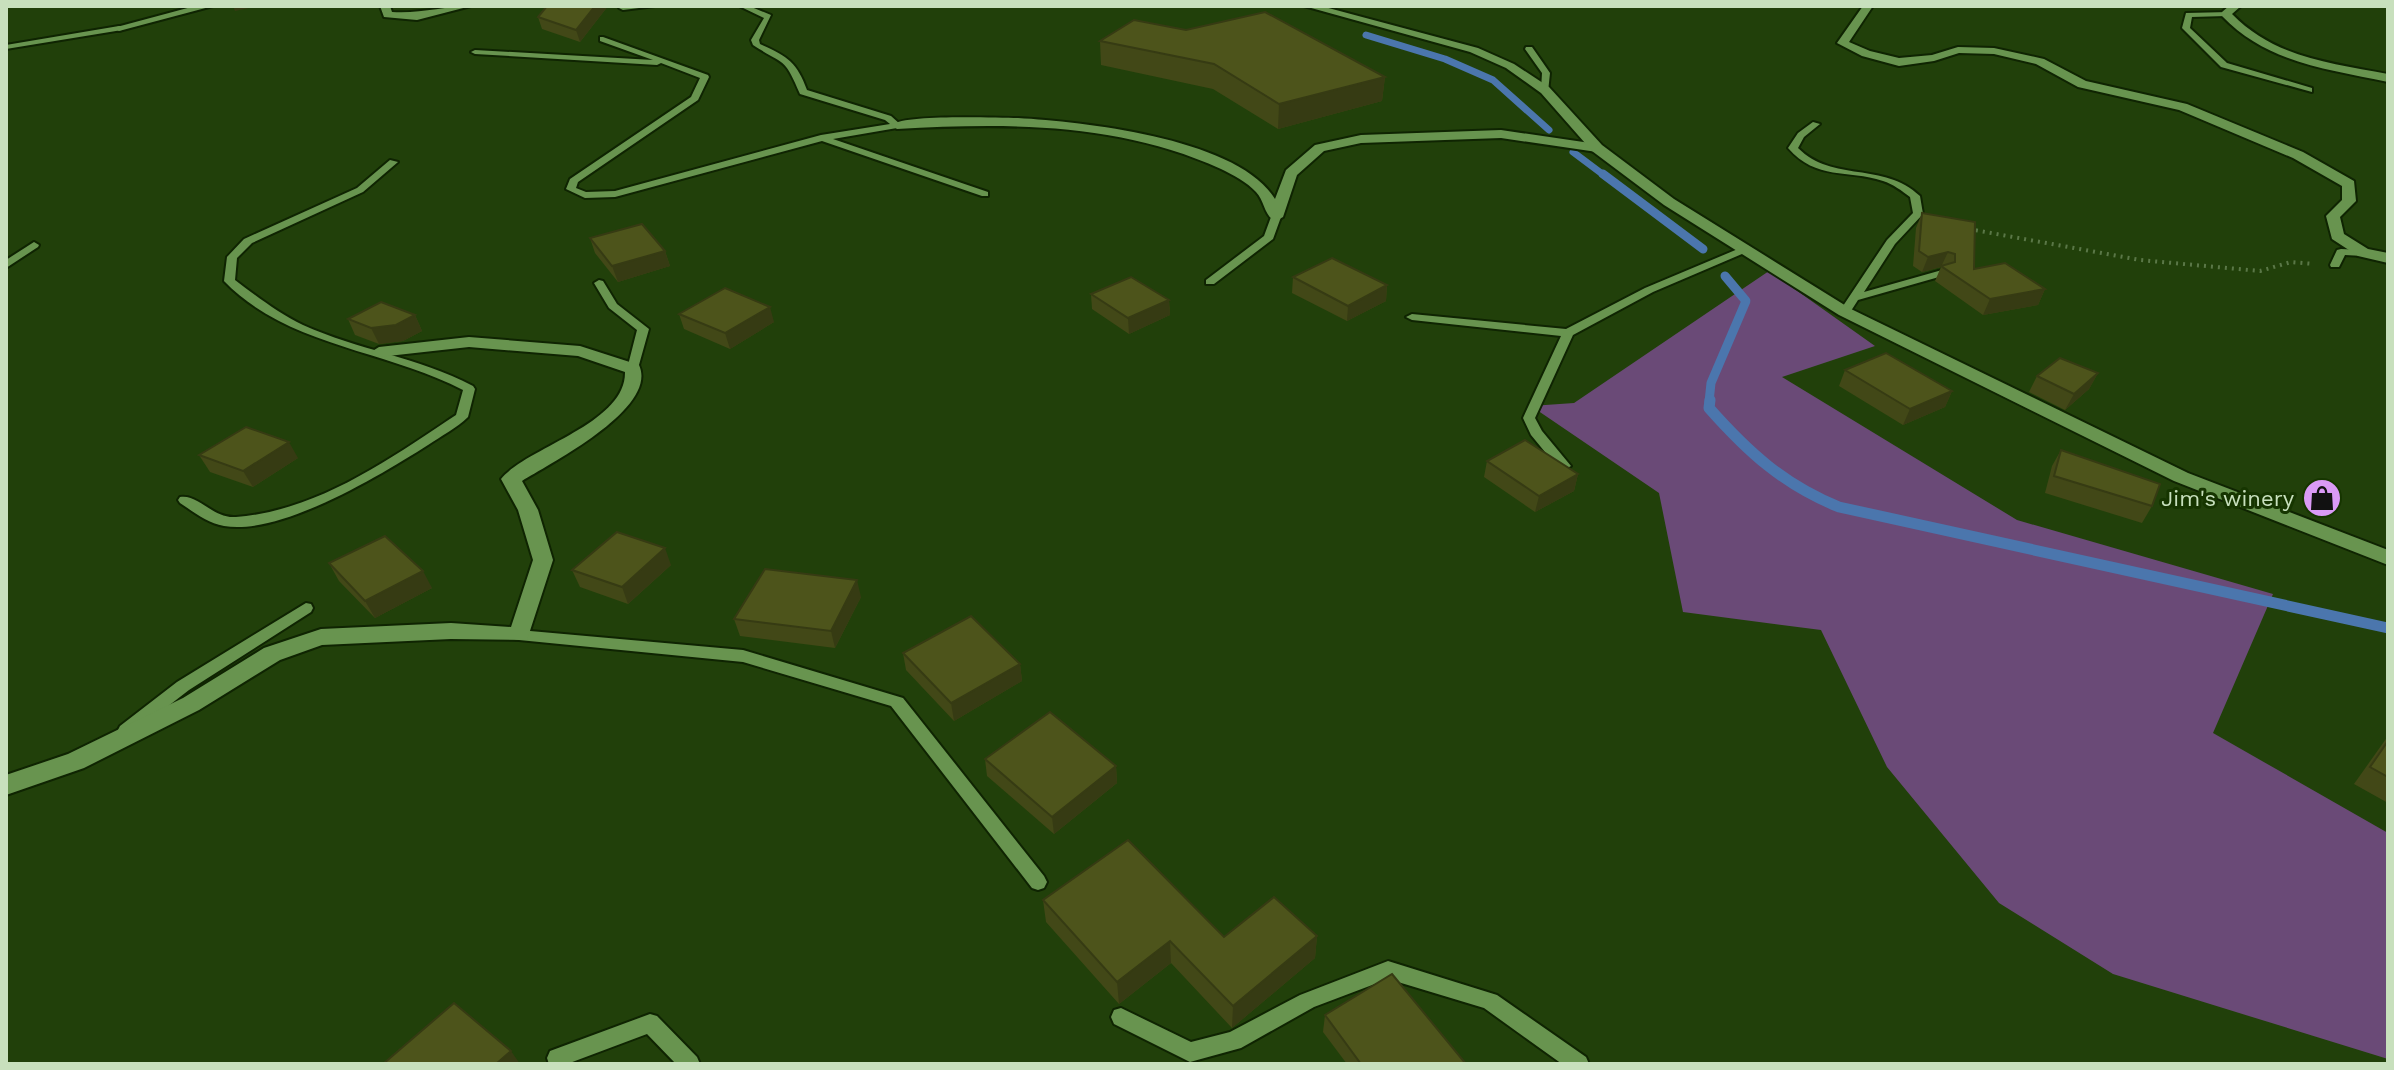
<svg xmlns="http://www.w3.org/2000/svg" width="2394" height="1070" font-family="'Work Sans',sans-serif">
  <style>
    .green { fill: #6a4a77 }
    .lines { fill: none; stroke-linecap: round; stroke-linejoin: round }
    .stream-far2 { stroke: #4b76ad; stroke-width: 7 }
    .stream-far1 { stroke: #4b76ad; stroke-width: 9 }
    .stream { stroke: #4b76ad; stroke-width: 11 }
    .service-casing { stroke: #0f2402; stroke-width: 4 }
    .minor-casing { stroke: #0f2402; stroke-width: 4 }
    .tertiary-casing { stroke: #0f2402; stroke-width: 4 }
    .path { stroke: #5a7747; stroke-width: 4; stroke-dasharray: 2 5; stroke-linecap: butt }
    .service { fill: #68944f; fill-rule: evenodd }
    .minor { fill: #68944f; fill-rule: evenodd }
    .tertiary { fill: #68944f; fill-rule: evenodd }
    .wall { fill: #424817 }
    .shaded-wall { fill: #363b13 }
    .building { fill: #4d541b; stroke: #363b13; stroke-width: 2 }
    .labels { text-anchor: middle; dominant-baseline: central; stroke-width: 6; stroke-linejoin: round; paint-order: stroke }
    .poi-label { font-size: 22px; fill: #c8e0bd; stroke: #163500; text-anchor: end }
  </style>
  <rect width="100%" height="100%" fill="#21400a"/>
  <path class="green" d="M1769,271L1875,346L1782,377L2017,520L2273,594L2213,733L2388,833V1059L2113,974L1999,903L1887,767L1821,630L1683,612L1659,493L1531,406L1574,403Z"/>
  <g class="lines">
    <g class="stream-far2">
      <path d="M1366,35L1445,59L1493,80L1549,130"/>
      <path d="M1573,152L1605,176"/>
    </g>
    <g class="stream-far1">
      <path d="M1603,174L1703,249"/>
      <path d="M1709,402L1711,383L1746,301L1725,276"/>
    </g>
    <path class="stream" d="M1710,400L1709,408C1748,452 1784,485 1839,507L2388,628"/>
    <g class="service-casing">
      <g id="service">
        <path d="M620,6H655L623,10L619,8Z"/>
        <path d="M739,6H749L771,15L759,40L760,44C787,56 797,62 807,90L891,116L901,125L897,128L833,139L988,192V196H982L822,141L615,197L585,198L566,189L570,179L691,97L700,78L661,63L657,65L475,54L471,52L475,50L653,60L600,41V37H603L708,75L709,77L698,100L578,182L576,188L586,192L615,191L821,135L890,124L885,120L800,94C784,56 785,66 753,45L751,40L764,18Z"/>
        <path d="M2229,12L2230,14L2226,16L2192,17L2190,28L2227,63L2312,88V92L2221,67L2182,28L2186,13Z"/>
        <path d="M119,26H122V30L6,49V45Z"/>
        <path d="M1526,47H1532L1550,73L1548,92L1541,90L1542,73L1525,49Z"/>
        <path d="M1813,122L1820,124L1804,137L1798,148C1833,183 1883,161 1920,196L1923,214L1895,244L1864,292L1942,270L1946,271V275L1858,300L1849,314H1841L1839,312L1887,240L1913,213L1910,197C1902,191 1893,184 1883,181C1847,169 1817,181 1788,148L1798,133Z"/>
        <path d="M390,160L398,162L363,192L252,243L237,258L235,280C256,296 278,313 303,325C358,350 418,357 473,386L475,389L468,417C457,428 441,436 428,445C381,475 280,536 224,526C207,523 194,512 180,503L178,500L180,497C199,494 213,519 236,517C317,511 390,459 456,415L463,390C385,349 288,347 224,281L227,257L244,239L357,188Z"/>
        <path d="M1276,214L1281,217L1273,239L1214,284H1206V280L1264,236L1271,217Z"/>
        <path d="M34,242L39,245L38,247L6,268V260Z"/>
        <path d="M1745,246L1749,247V251L1653,292L1573,335L1535,418L1542,431L1571,466L1564,470L1559,469L1531,435L1523,418L1561,336L1412,320L1406,317L1412,314L1566,329L1645,288Z"/>
        <path d="M2341,249L2363,250L2368,253L2363,256L2345,255L2339,267H2331L2330,265L2337,250Z"/>
        <path d="M599,280L603,281L617,304L649,329L637,372H629L627,369L637,330L609,308L594,283Z"/>
        <path d="M306,603L311,604L313,608L311,612L189,690L132,734L126,736L120,734L118,730L120,726L177,682Z"/>
        <path d="M519,630L743,650L903,698L1044,876L1047,882L1044,888L1038,890L1032,888L891,706L743,662L519,640L514,639L511,635L514,631Z"/>
        <path d="M1388,961L1497,995L1586,1057L1589,1064H1562L1484,1008L1388,979L1314,1007L1241,1048L1190,1062L1114,1024L1111,1017L1114,1010L1121,1008L1191,1042L1230,1032L1300,995Z"/>
        <path d="M650,1014L657,1016L697,1057L700,1064H676L647,1034L567,1064H549L547,1058L550,1051Z"/>
      </g>
    </g>
    <g class="minor-casing">
      <g id="minor">
        <path d="M195,6H213L119,31L113,28Z"/>
        <path d="M380,6H390L392,12C420,14 444,6 471,6L417,20L384,17Z"/>
        <path d="M1863,6H1873L1849,42L1870,51L1899,58L1932,55L1958,47L1994,48L2044,59L2086,81L2187,104L2303,152L2354,181L2356,201L2340,217L2344,234L2368,249L2388,253V263L2358,256L2332,239L2326,216L2342,200V186L2293,158L2179,110L2078,87L2036,64L1994,54L1959,53L1934,61L1899,66L1862,56L1837,43Z"/>
        <path d="M2229,6H2241L2232,14C2275,58 2331,63 2388,74V82C2327,69 2267,63 2222,16V12Z"/>
        <path d="M1018,118C1084,122 1238,138 1275,199L1286,170L1315,145L1361,135L1501,130L1597,144L1604,148L1597,152L1501,138L1361,143L1324,151L1297,175L1283,217L1276,221C1264,217 1265,201 1256,192C1247,182 1233,175 1221,169C1118,122 1008,123 897,129L891,125C906,114 994,118 1018,118Z"/>
        <path d="M469,337L580,346L639,365C659,408 551,463 522,481L538,510L553,560L527,640L451,639L322,645L280,660L199,710L84,768L6,795V775L68,754L183,698L264,648L321,629L451,623L511,627L533,560L518,510L501,479C527,447 626,424 625,372L578,356L469,347L379,357L371,352L379,347Z"/>
      </g>
    </g>
    <g class="tertiary-casing">
      <path id="tertiary" d="M1304,6H1321L1478,48L1514,64L1549,87L1602,145L1674,199L1851,309L2188,473L2388,550V565L2174,481L1839,315L1664,205L1592,151L1541,93L1506,68L1470,52Z"/>
    </g>
    <path class="path" d="M1969,229L2140,260L2260,271L2291,262L2314,264"/>
    <use href="#service" class="service"/>
    <use href="#minor" class="minor"/>
    <use href="#tertiary" class="tertiary"/>
  </g>
  <g class="wall">
    <path d="M608,6L580,42L542,29L538,17Z"/>
    <path d="M1186,30L1385,77L1382,101L1278,129L1213,89L1101,65L1100,41Z"/>
    <path d="M1922,213L1974,269L2045,289L2038,305L1983,315L1935,281L1941,267L1922,272L1913,266L1916,228Z"/>
    <path d="M590,238L665,251L670,266L618,282L595,253Z"/>
    <path d="M1293,277L1387,285L1386,301L1347,321L1292,293Z"/>
    <path d="M1091,294L1169,300L1170,315L1129,334L1092,309Z"/>
    <path d="M679,314L774,322L730,349L684,329Z"/>
    <path d="M415,315L422,331L403,341L379,344L355,335L348,319Z"/>
    <path d="M1845,370L1952,391L1945,407L1903,425L1839,386Z"/>
    <path d="M2098,373L2089,389L2065,410L2029,392L2037,376Z"/>
    <path d="M2061,450L2152,506L2142,523L2045,493L2052,466Z"/>
    <path d="M199,455L298,458L253,487L210,472Z"/>
    <path d="M1487,461L1578,474L1574,491L1535,512L1484,477Z"/>
    <path d="M329,563L432,588L375,618L339,581Z"/>
    <path d="M671,565L628,604L580,587L572,570Z"/>
    <path d="M861,597L835,648L740,636L734,619Z"/>
    <path d="M903,653L1020,664L1022,681L954,721L906,670Z"/>
    <path d="M2388,736V803L2354,784Z"/>
    <path d="M985,759L1116,766L1117,783L1054,834L987,776Z"/>
    <path d="M1043,900L1224,937L1317,936L1315,958L1232,1028L1171,963L1119,1004L1046,922Z"/>
    <path d="M1325,1015L1466,1064H1347L1323,1032Z"/>
  </g>
  <g class="shaded-wall">
    <path d="M233,6H258L235,11Z"/>
    <path d="M595,6H608L580,42L576,30Z"/>
    <path d="M1385,77L1382,101L1278,129L1279,104Z"/>
    <path d="M665,251L670,266L618,282L612,266Z"/>
    <path d="M1948,252L1941,267L1922,272L1928,257Z"/>
    <path d="M1387,285L1386,301L1347,321L1348,306Z"/>
    <path d="M2045,289L2038,305L1983,315L1990,299Z"/>
    <path d="M1169,300L1170,315L1129,334L1128,318Z"/>
    <path d="M770,307L774,322L730,349L725,333Z"/>
    <path d="M415,315L422,331L403,341L379,344L371,328Z"/>
    <path d="M2098,373L2089,389L2065,410L2074,394Z"/>
    <path d="M1952,391L1945,407L1903,425L1910,409Z"/>
    <path d="M289,442L298,458L253,487L243,471Z"/>
    <path d="M1578,474L1574,491L1535,512L1539,496Z"/>
    <path d="M665,548L671,565L628,604L622,587Z"/>
    <path d="M423,571L432,588L375,618L365,601Z"/>
    <path d="M857,580L861,597L835,648L831,631Z"/>
    <path d="M1020,664L1022,681L954,721L951,703Z"/>
    <path d="M1116,766L1117,783L1054,834L1052,817Z"/>
    <path d="M1317,936L1315,958L1232,1028L1233,1006Z"/>
    <path d="M1170,941L1171,963L1119,1004L1117,982Z"/>
    <path d="M511,1051L520,1064H496Z"/>
  </g>
  <g class="building">
    <path d="M547,6H595L576,30L538,17Z"/>
    <path d="M1265,12L1385,77L1279,104L1214,64L1100,41L1134,20L1186,30Z"/>
    <path d="M1922,213L1975,222L1974,269L2005,263L2045,289L1990,299L1941,266L1955,262V254L1948,252L1928,257L1919,251Z"/>
    <path d="M642,224L665,251L612,266L590,238Z"/>
    <path d="M1332,258L1387,285L1348,306L1293,277Z"/>
    <path d="M1131,277L1169,300L1128,318L1091,294Z"/>
    <path d="M725,288L770,307L725,333L679,314Z"/>
    <path d="M381,302L415,315L396,325L371,328L348,319Z"/>
    <path d="M1886,353L1952,391L1910,409L1845,370Z"/>
    <path d="M2060,358L2098,373L2074,394L2037,376Z"/>
    <path d="M246,427L289,442L243,471L199,455Z"/>
    <path d="M1525,440L1578,474L1539,496L1487,461Z"/>
    <path d="M2061,450L2160,484L2152,506L2054,476Z"/>
    <path d="M617,532L665,548L622,587L572,570Z"/>
    <path d="M385,536L423,571L365,601L329,563Z"/>
    <path d="M765,569L857,580L831,631L734,619Z"/>
    <path d="M971,616L1020,664L951,703L903,653Z"/>
    <path d="M1050,712L1116,766L1052,817L985,759Z"/>
    <path d="M2388,741V777L2370,767Z"/>
    <path d="M1128,840L1224,937L1274,897L1317,936L1233,1006L1170,941L1117,982L1043,900Z"/>
    <path d="M1392,974L1466,1064H1361L1325,1015Z"/>
    <path d="M454,1003L511,1051L496,1064H383Z"/>
  </g>
  <defs>
    <g id="shop-disc" transform="scale(2)"><circle r="9.5" fill="#da9af6" stroke="#163500"/><path d="M-5-2.5h2.3a2.7 3.5 0 0 1 5.4 0H5L5.5 6h-11ZM-1.5-2.5h3a1.5 2.3 0 0 0-3 0Z" fill="#111"/></g>
  </defs>
  <g fill-rule="evenodd">
    <use href="#shop-disc" x="2322" y="498"/>
  </g>
  <g class="labels">
    <g class="poi-label">
      <text x="2294" y="498">Jim's winery</text>
    </g>
  </g>
  <rect width="2394" height="1070" fill="none" stroke="#c8e0bd" stroke-width="16"/>
</svg>
